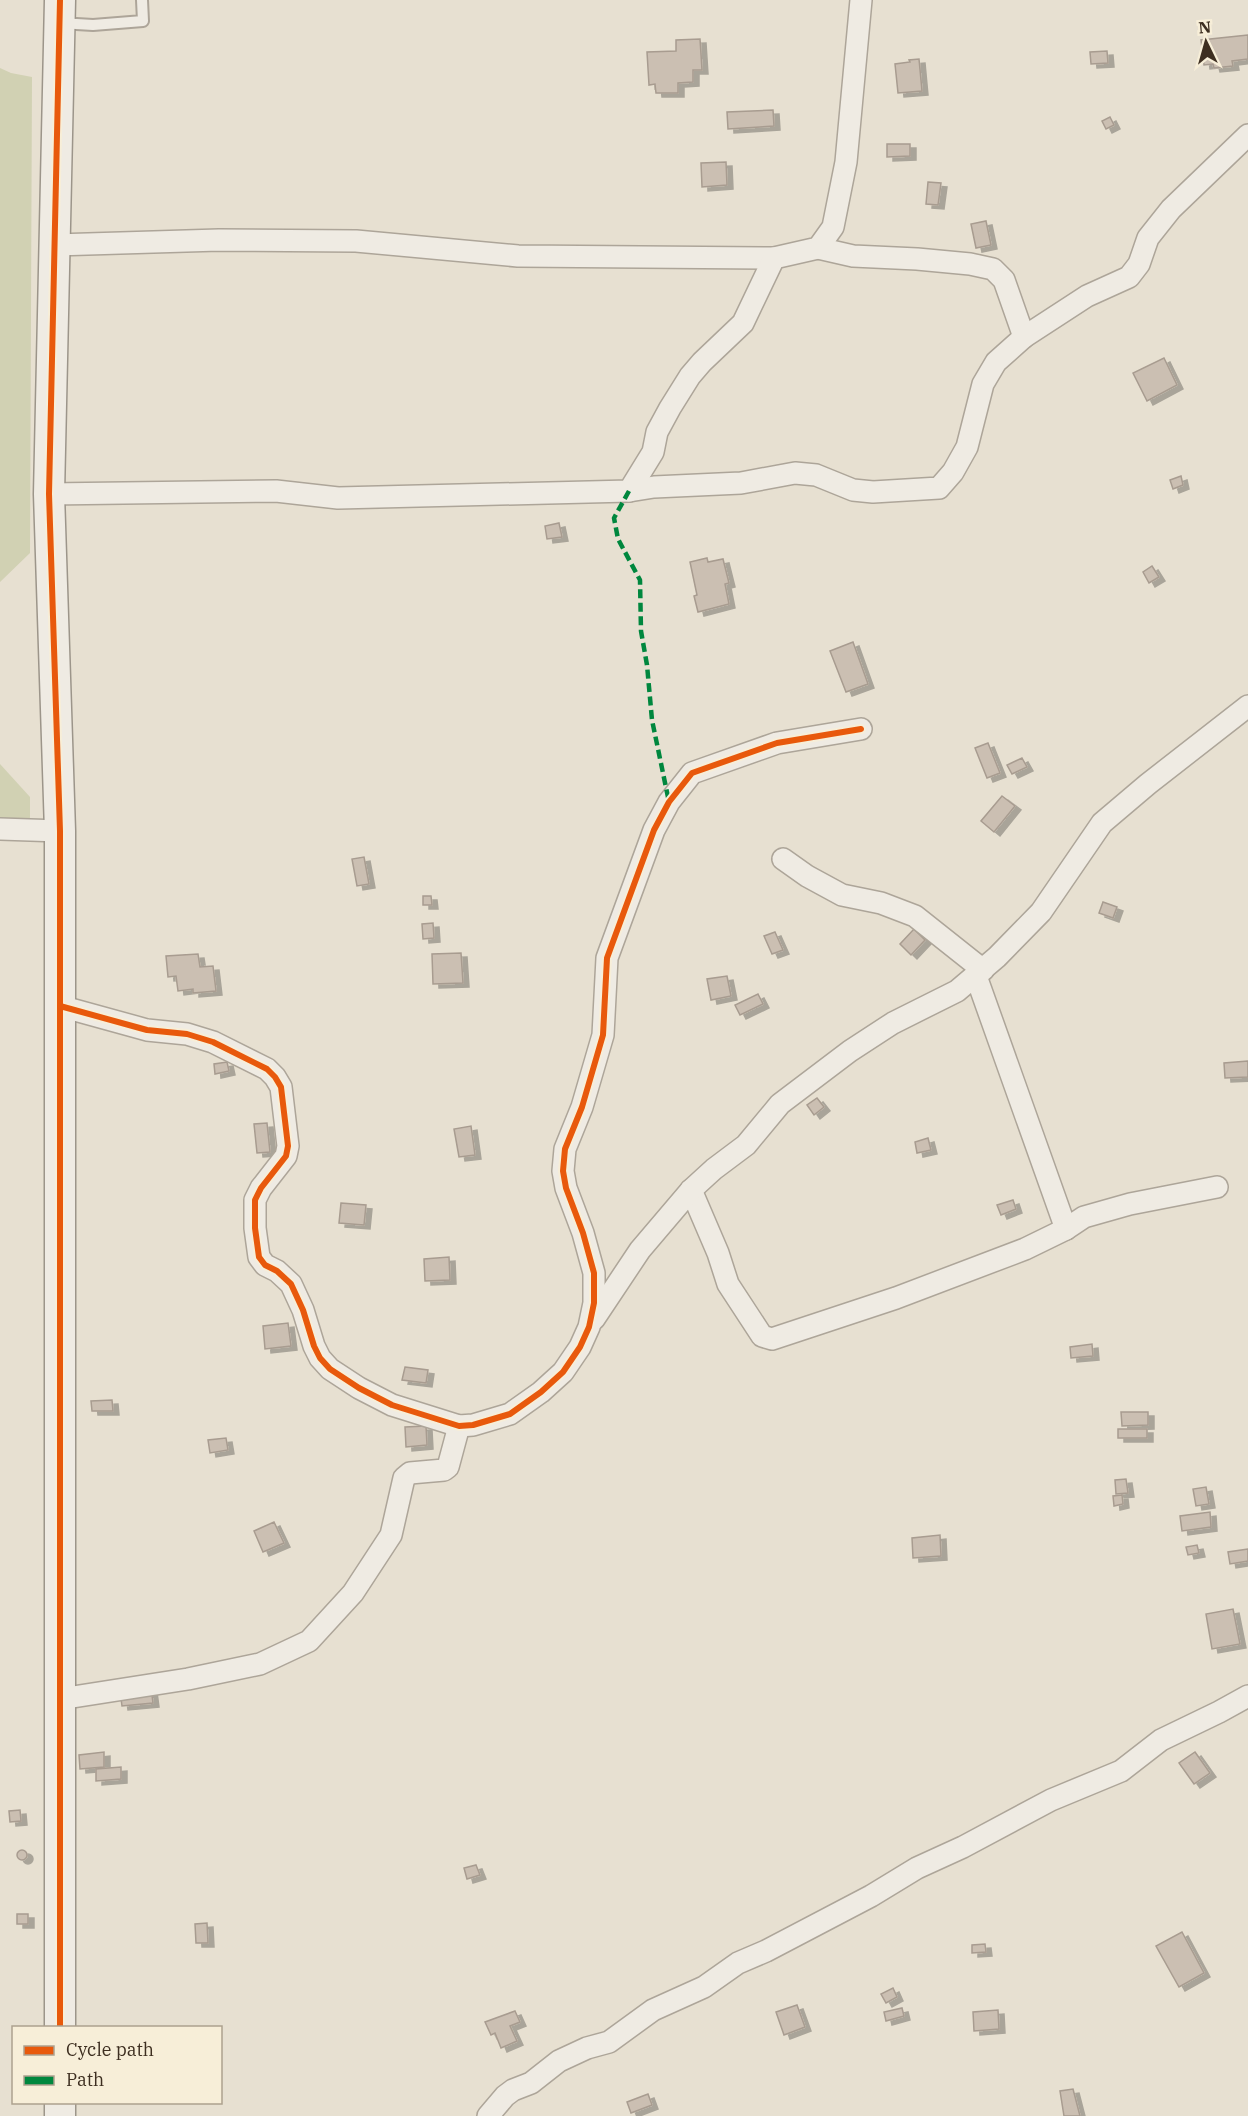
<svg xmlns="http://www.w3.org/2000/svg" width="1248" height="2116" font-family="'IBM Plex Serif',serif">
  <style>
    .cemetery { fill: #d1d1b3 }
    .building { fill: #cbbfb2; stroke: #a89c90; stroke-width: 1.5; filter: url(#shadow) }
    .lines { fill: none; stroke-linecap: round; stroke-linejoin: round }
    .lane-casing { stroke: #ada599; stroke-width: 14 }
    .street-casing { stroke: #ada599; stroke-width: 24 }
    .secondary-casing { stroke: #9c958a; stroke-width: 33 }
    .lane { stroke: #efebe3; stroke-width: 10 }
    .street { stroke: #efebe3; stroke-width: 21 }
    .secondary { stroke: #efebe3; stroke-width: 30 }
    .quiet { stroke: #00873e; stroke-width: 4.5; stroke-dasharray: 9 4.5; stroke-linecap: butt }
    .cycleway-casing { stroke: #f7eed8; stroke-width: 10 }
    .cycleway { stroke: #e8590c; stroke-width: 6 }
  </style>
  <defs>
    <filter id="shadow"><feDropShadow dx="6" dy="4" stdDeviation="0" flood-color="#0004"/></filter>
  </defs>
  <rect width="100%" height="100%" fill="#e7e0d1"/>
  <g class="cemetery">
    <path d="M0,68L11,73L32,77L30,553L0,582Z"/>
    <path d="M0,764L30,797V819L0,818Z"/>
  </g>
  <g class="building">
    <path d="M1248,35V59L1232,61L1233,66L1214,68L1213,64L1204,65L1201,40Z"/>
    <path d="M700,39L702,70H693V82L678,83V93H656L655,84L649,85L647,52L676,51V40Z"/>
    <path d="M1107,51L1108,63L1091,64L1090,52Z"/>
    <path d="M919,59L922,91L898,93L895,64L910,62L909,60Z"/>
    <path d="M773,110L774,126L728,129L727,112Z"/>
    <path d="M1110,117L1114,125L1106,129L1102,121Z"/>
    <path d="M887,144H910V156L887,157Z"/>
    <path d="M726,162L727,185L702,187L701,163Z"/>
    <path d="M928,182L941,183L938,205L926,204Z"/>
    <path d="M986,221L991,245L976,248L971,224Z"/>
    <path d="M1164,358L1177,385L1147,401L1133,373Z"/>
    <path d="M1181,476L1183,485L1173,489L1170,480Z"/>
    <path d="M559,523L562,537L547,539L545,526Z"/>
    <path d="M707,558L708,562L723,559L729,583L725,584L729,604L698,612L694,596L697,595L690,562Z"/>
    <path d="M1152,566L1159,577L1149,583L1143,572Z"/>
    <path d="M853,642L868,684L846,692L830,651Z"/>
    <path d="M988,743L1000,773L987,778L975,748Z"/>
    <path d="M1022,758L1027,767L1012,774L1007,765Z"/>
    <path d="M1002,796L1015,806L994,832L981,821Z"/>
    <path d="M364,857L369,884L357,886L352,859Z"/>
    <path d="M423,896H431L432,905H423Z"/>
    <path d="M1103,902L1117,907L1113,918L1099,913Z"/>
    <path d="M433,923L434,938L423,939L422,924Z"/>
    <path d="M914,929L925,940L911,955L900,944Z"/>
    <path d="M775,932L783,950L772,954L764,936Z"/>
    <path d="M461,953L463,983L433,984L432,954Z"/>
    <path d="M198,954L200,967L213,966L216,991L193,993V989L178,991L176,976L168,977L166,956Z"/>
    <path d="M727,976L731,996L711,1000L707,979Z"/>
    <path d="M758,994L763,1004L740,1015L735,1005Z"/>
    <path d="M1248,1061V1077L1225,1078L1224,1063Z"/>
    <path d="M227,1062L229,1071L215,1074L214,1064Z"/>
    <path d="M817,1098L824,1107L814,1115L807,1105Z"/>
    <path d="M267,1123L270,1152L257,1153L254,1124Z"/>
    <path d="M471,1126L475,1155L459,1157L454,1129Z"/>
    <path d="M928,1138L931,1150L917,1153L915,1142Z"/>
    <path d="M1013,1200L1016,1209L1001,1215L997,1205Z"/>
    <path d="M341,1203L366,1205L364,1225L339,1223Z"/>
    <path d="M449,1257L450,1280L425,1281L424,1259Z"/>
    <path d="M288,1323L291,1346L265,1349L263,1326Z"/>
    <path d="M1092,1344L1093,1356L1071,1358L1070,1347Z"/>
    <path d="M405,1367L428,1370L426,1383L402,1380Z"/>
    <path d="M112,1400L113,1411H92L91,1401Z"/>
    <path d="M1121,1412H1148V1425L1122,1426Z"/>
    <path d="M426,1426L427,1445L406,1447L405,1427Z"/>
    <rect x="1118" y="1429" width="29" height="9"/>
    <path d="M226,1438L228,1450L210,1453L208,1440Z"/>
    <path d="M1126,1479L1128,1493L1116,1494L1115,1480Z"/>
    <path d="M1206,1487L1209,1504L1196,1506L1193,1489Z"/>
    <path d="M1122,1495L1123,1504L1114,1506L1113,1496Z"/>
    <path d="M1210,1512L1211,1527L1182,1531L1180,1516Z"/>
    <path d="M274,1522L284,1543L263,1552L254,1531Z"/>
    <path d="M940,1535L941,1556L913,1558L912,1538Z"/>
    <path d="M1197,1545L1199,1553L1188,1555L1186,1547Z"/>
    <path d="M1248,1549V1561L1230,1564L1228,1552Z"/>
    <path d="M1233,1609L1240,1644L1212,1649L1206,1614Z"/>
    <path d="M151,1688L153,1703L122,1706L120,1691Z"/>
    <path d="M104,1752V1767L80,1769L79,1755Z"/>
    <path d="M1195,1752L1210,1773L1194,1784L1179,1763Z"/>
    <path d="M121,1767V1779L96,1781V1769Z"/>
    <path d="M20,1810L21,1821L10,1822L9,1811Z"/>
    <circle cx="22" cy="1855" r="5"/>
    <path d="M476,1865L480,1875L467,1879L464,1868Z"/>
    <rect x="17" y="1914" width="11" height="10"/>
    <path d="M207,1923L208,1943H196L195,1924Z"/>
    <path d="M1182,1932L1204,1973L1179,1987L1156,1946Z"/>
    <path d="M985,1944L986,1952L972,1953V1945Z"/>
    <path d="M893,1988L897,1997L886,2003L881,1994Z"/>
    <path d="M797,2005L805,2027L784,2035L776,2012Z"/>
    <path d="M902,2008L904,2016L886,2021L884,2012Z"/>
    <path d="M998,2010L999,2029L974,2031L973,2012Z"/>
    <path d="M515,2011L520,2022L510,2026L517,2041L501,2048L495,2033L491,2035L485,2022Z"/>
    <path d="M1073,2089L1080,2116H1064L1060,2091Z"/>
    <path d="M648,2094L652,2105L631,2113L627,2102Z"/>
  </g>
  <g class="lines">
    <g class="lane-casing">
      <path id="lane" d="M60,23L93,25L143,21L142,0"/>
    </g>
    <g class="street-casing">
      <g id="street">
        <path d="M55,245L219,240L356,241L518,256L774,258"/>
        <path d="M818,248L853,256L917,259L970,264L993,269L1004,280L1024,337"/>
        <path d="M629,491L654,487L741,483L795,473L816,475L853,490L873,492L939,488L953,472L967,447L983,384L996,362L1024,337L1087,296L1129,277L1139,264L1148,238L1171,209L1248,135"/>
        <path d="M49,494L276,491L338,498L629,491L653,452L657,432L670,408L690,376L702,362L743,323L774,258L818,248L833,227L846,162L861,0"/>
        <path d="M0,829L60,831"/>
        <path d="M783,859L807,876L842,895L881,903L915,916L983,970"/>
        <path d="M976,976L1066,1229"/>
        <path d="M60,1006L147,1030L187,1034L213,1042L267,1069L275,1077L281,1087L288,1146L286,1156L261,1188L255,1200V1228L259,1257L265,1265L277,1271L291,1284L303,1310L314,1346L320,1358L330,1369L359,1388L392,1405L459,1426L473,1425L510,1414L541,1392L563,1372L580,1347L589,1327L594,1303V1273L583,1233L566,1188L563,1171L565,1149L582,1107L603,1035L607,958L654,830L669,802L692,773L777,743L861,729"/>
        <path d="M691,1190L718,1253L728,1284L762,1336L772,1339L896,1298L1025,1249L1066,1229L1084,1217L1130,1204L1217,1187"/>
        <path d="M594,1319L640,1250L691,1190L714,1169L746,1145L780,1104L850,1051L893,1023L957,991L997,957L1041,912L1102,823L1148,784L1248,706"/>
        <path d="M60,1699L188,1679L260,1664L309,1641L353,1593L391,1535L404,1478L410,1473L444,1470L448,1467L459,1426"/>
        <path d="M488,2116L505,2096L513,2090L531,2083L559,2061L587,2048L609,2042L653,2010L704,1987L738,1963L766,1951L871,1896L917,1868L963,1847L1051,1800L1121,1771L1161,1740L1219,1712L1248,1696"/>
      </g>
    </g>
    <g class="secondary-casing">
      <g id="secondary">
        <path d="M60,0L49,494L60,831V2028"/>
        <path d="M60,2116V2102"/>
      </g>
    </g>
    <use href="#lane" class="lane"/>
    <use href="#street" class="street"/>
    <use href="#secondary" class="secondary"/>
    <path class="quiet" d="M629,491L614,518L618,539L640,580L641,631L647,665L652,720L669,802"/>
    <g class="cycleway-casing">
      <g id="cycleway">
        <path d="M60,0L49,494L60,831V2028"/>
        <path d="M60,1006L147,1030L187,1034L213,1042L267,1069L275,1077L281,1087L288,1146L286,1156L261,1188L255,1200V1228L259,1257L265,1265L277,1271L291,1284L303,1310L314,1346L320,1358L330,1369L359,1388L392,1405L459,1426L473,1425L510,1414L541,1392L563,1372L580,1347L589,1327L594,1303V1273L583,1233L566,1188L563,1171L565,1149L582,1107L603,1035L607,958L654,830L669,802L692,773L777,743L861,729"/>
      </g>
    </g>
    <use href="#cycleway" class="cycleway"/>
  </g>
  <rect x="12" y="2026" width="210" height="78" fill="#f7eed8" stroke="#ada18e" stroke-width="1.5"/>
  <rect x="24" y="2046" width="30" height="9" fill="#e8590c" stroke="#ada18e" stroke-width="1.5"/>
  <text x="66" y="2056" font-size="18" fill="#3d2e20">Cycle path</text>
  <rect x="24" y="2076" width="30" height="9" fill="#00873e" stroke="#ada18e" stroke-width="1.5"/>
  <text x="66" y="2086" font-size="18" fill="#3d2e20">Path</text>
  <g transform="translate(1206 42) rotate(355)" stroke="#f7eed8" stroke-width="4.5" paint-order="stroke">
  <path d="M0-4.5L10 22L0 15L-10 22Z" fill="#3d2e20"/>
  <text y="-9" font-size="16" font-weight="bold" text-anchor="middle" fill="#3d2e20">N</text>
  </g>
</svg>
